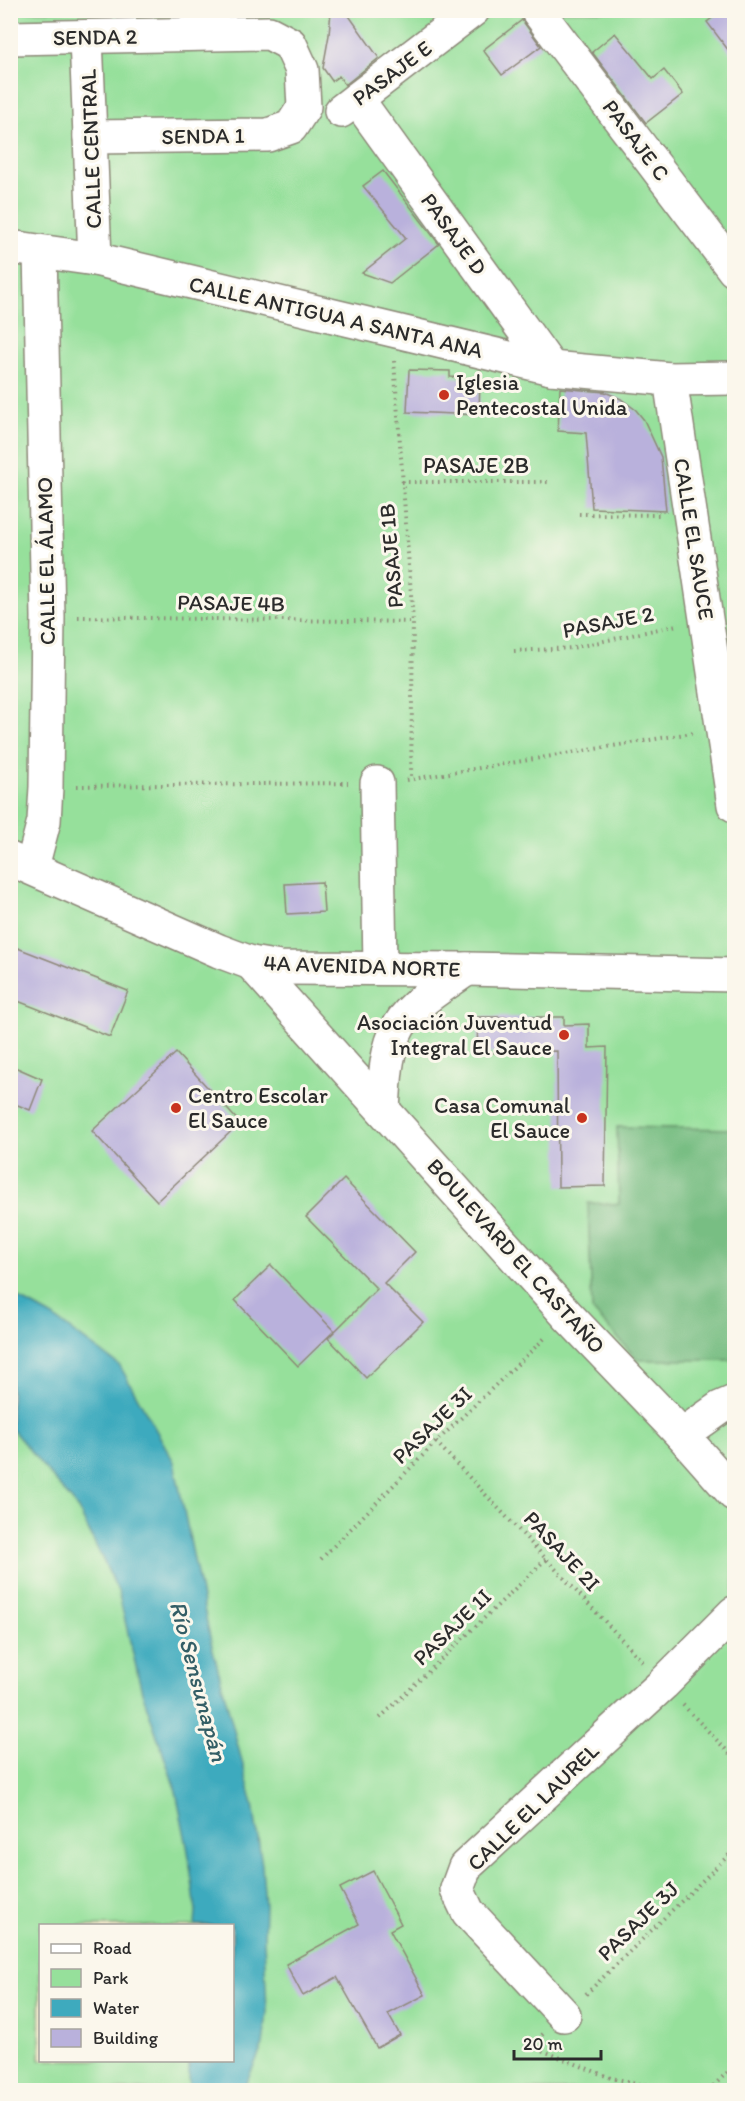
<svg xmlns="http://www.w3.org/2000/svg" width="745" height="2101" font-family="Itim,sans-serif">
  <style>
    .green { fill: #96e09b; stroke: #608663; stroke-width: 1.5; fill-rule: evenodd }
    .forest { fill: #78be83; stroke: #527457; stroke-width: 1.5 }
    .water { fill: #3eaabe; stroke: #346a74; stroke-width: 1.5 }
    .building { fill: #b9b1dc }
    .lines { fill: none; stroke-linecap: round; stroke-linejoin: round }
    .street-casing { stroke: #8d8878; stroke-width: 36 }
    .secondary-casing { stroke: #8d8878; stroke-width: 36 }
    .path { stroke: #8d8878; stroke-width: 4; stroke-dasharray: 1.5 4.5; stroke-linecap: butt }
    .street { stroke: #fff; stroke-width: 33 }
    .secondary { stroke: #fff; stroke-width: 33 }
    .poi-dot { fill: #c8321e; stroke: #fbf7ec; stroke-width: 2 }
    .labels { text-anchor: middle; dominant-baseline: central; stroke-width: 6; stroke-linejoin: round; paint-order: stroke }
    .street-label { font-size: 22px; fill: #2b2b2b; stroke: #fbf7ec }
    .poi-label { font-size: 22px; fill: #2b2b2b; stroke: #fbf7ec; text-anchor: start }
    .water-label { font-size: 24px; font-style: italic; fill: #335e66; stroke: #fbf7ec }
  </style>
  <rect width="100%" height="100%" fill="#fbf7ec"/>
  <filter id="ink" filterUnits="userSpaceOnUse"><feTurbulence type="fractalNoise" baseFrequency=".0167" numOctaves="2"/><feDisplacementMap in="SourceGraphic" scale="12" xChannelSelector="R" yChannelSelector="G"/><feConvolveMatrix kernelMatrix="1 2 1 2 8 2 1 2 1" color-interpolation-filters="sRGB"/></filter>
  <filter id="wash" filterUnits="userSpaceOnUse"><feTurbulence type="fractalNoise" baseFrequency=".008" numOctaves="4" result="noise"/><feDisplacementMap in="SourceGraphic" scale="24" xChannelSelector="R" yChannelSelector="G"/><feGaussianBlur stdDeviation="1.35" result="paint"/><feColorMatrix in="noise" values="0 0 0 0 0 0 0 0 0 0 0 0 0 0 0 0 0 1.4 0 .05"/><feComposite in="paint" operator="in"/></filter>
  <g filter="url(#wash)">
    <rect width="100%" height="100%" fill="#efe4c6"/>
    <path class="green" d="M11,11H734V2090H11ZM40,1926H232V2060H40Z"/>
    <path class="forest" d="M617,1127L734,1129V1360H638L592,1310L588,1203L619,1204Z"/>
    <path class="water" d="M11,1294L53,1317L120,1366L174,1462L211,1642L253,1804L262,1865L265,1906L264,1939L267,2012L263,2045L245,2085V2090H189V2061L232,2060V1926L195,1925L196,1911L188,1851L176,1791L142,1692L118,1591L77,1507L11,1428Z"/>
    <g id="blocks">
      <g class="building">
        <path d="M331,10H345L379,58L345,85L339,76L332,81L323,68L329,35Z"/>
        <path d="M723,10H735V59L707,22Z"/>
        <path d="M522,20L541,46L502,75L483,50Z"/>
        <path d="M615,33L653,79L664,70L683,94L646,123L592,52Z"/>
        <path d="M383,171L439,244L390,283L362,273L406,238L363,186Z"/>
        <path d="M409,370L450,371V377L480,379L479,415L407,412Z"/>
        <path d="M560,388L605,392L621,399L636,410L644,420L661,457L666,511L592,508L586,433L558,431Z"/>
        <path d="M322,882L324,912L287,914L285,884Z"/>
        <path d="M10,945L128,991L110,1037L10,998Z"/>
        <path d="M478,1017H564V1025L589,1024V1048L607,1047L605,1186L558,1187L557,1051L477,1053Z"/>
        <path d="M176,1053L240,1123L157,1201L92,1131Z"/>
        <path d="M10,1065L42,1079L30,1110L10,1102Z"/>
        <path d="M344,1179L415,1252L384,1283L423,1322L366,1378L328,1338L377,1289L306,1217Z"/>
        <path d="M271,1265L334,1331L298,1366L235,1300Z"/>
        <path d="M373,1871L401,1924L390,1930L425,1995L388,2014L400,2035L377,2048L337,1977L303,1996L286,1964L359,1924L340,1888Z"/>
      </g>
    </g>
  </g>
  <g filter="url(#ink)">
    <use href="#blocks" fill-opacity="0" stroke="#8d8878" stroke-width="1.5"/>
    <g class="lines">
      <g class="street-casing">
        <g id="street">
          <path d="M537,10L734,270"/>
          <path d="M10,38L269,33L290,44L302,70L304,107L291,127L268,135L90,137"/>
          <path d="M86,38L95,259"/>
          <path d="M357,99L551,368"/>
          <path d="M341,111L473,10"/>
          <path d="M670,379L734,805"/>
          <path d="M377,783L380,968"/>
          <path d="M10,859L219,951L251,963L280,968L467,969L734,975"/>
          <path d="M32,867L44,821L46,787L48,617L40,252"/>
          <path d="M251,963L568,1316L682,1435L734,1494"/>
          <path d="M383,1109C385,1081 385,1051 399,1026C413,1003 445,984 467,969"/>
          <path d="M682,1435L720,1408L734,1402"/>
          <path d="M564,2015L468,1912L457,1889L465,1867L663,1684L734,1613"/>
        </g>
      </g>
      <g class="secondary-casing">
        <path id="secondary" d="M10,247L95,259L551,368L670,379L734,378"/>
      </g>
      <g class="path">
        <path d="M394,361L413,622L411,779"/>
        <path d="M402,482H550"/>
        <path d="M579,514L660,515"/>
        <path d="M78,617L413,622"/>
        <path d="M514,651L572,648L677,625"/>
        <path d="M407,780L692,733"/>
        <path d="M77,786L348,783"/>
        <path d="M436,1442L643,1662"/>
        <path d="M321,1559L436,1442L547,1336"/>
        <path d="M683,1705L734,1758"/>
        <path d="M380,1718L546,1559"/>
        <path d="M586,1994L734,1850"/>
        <path d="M543,2034L534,2042L541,2050L611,2078L673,2090"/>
        <path d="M709,2090L734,2066"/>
      </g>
      <use href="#street" class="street"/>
      <use href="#secondary" class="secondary"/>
    </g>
  </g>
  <g class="poi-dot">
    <circle cx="444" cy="395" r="6"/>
    <circle cx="564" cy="1035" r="6"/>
    <circle cx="176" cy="1108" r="6"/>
    <circle cx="582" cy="1118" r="6"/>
  </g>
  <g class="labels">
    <g class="street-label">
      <text transform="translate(95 37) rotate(-1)">SENDA 2</text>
      <text transform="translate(392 73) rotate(-37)">PASAJE E</text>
      <text transform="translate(203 136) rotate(-1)">SENDA 1</text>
      <text transform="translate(636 140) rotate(53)">PASAJE C</text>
      <text transform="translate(91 149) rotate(-92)">CALLE CENTRAL</text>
      <text transform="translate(454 234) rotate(54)">PASAJE D</text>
      <text transform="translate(336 317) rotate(13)">CALLE ANTIGUA A SANTA ANA</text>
      <text x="476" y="465">PASAJE 2B</text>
      <text transform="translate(694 539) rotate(81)">CALLE EL SAUCE</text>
      <text transform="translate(391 556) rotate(-95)">PASAJE 1B</text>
      <text transform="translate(46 561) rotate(-91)">CALLE EL ÁLAMO</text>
      <text transform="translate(231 603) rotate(1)">PASAJE 4B</text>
      <text transform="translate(608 622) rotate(-11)">PASAJE 2</text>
      <text transform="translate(362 966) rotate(2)">4A AVENIDA NORTE</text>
      <text transform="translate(516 1256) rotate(48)">BOULEVARD EL CASTAÑO</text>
      <text transform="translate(432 1425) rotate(-44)">PASAJE 3I</text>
      <text transform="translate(562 1551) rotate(47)">PASAJE 2I</text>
      <text transform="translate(452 1627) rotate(-44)">PASAJE 1I</text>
      <text transform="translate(533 1807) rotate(-44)">CALLE EL LAUREL</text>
      <text transform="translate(638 1921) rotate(-44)">PASAJE 3J</text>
    </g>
    <g class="poi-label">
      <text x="456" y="382">Iglesia<tspan x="456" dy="25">Pentecostal Unida</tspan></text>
      <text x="552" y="1022" text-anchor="end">Asociación Juventud<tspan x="552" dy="25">Integral El Sauce</tspan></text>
      <text x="188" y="1095">Centro Escolar<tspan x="188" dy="25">El Sauce</tspan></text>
      <text x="570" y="1105" text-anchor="end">Casa Comunal<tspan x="570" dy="25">El Sauce</tspan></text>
    </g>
    <g class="water-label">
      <text transform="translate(199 1681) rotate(75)">Río Sensunapán</text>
    </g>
  </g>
  <rect width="745" height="2101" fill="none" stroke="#fbf7ec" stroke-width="36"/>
  <rect x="39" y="1924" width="195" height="138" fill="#fbf7ec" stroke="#a8a59f" stroke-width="1.5"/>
  <rect x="51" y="1944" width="30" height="9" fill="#ffffff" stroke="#a8a59f" stroke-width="1.5"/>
  <text x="93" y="1954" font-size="18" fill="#2b2b2b">Road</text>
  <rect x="51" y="1969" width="30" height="18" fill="#96e09b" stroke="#a8a59f" stroke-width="1.5"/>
  <text x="93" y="1984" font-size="18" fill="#2b2b2b">Park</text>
  <rect x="51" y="1999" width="30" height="18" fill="#3eaabe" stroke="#a8a59f" stroke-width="1.5"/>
  <text x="93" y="2014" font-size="18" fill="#2b2b2b">Water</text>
  <rect x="51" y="2029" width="30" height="18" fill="#b9b1dc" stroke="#a8a59f" stroke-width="1.5"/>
  <text x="93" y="2044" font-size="18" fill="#2b2b2b">Building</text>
  <path d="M514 2050v9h87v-9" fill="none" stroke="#2b2b2b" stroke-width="3"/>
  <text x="523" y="2050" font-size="18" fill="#2b2b2b" stroke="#fbf7ec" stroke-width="4.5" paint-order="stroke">20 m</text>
</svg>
